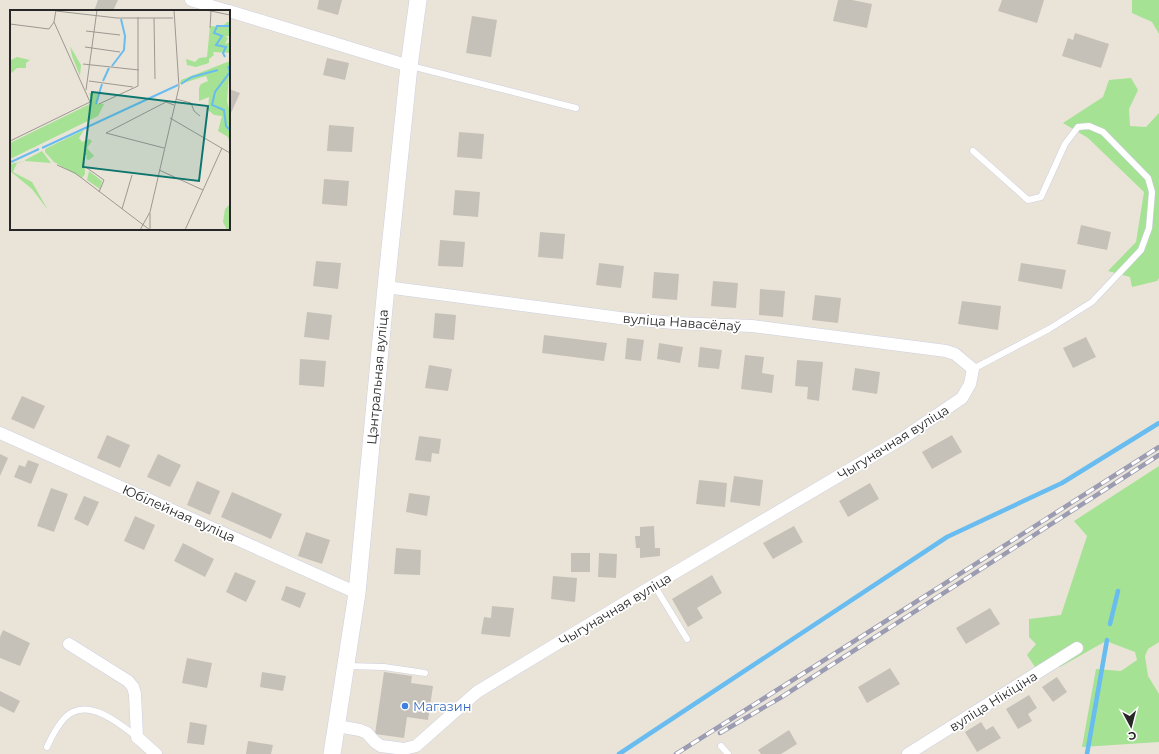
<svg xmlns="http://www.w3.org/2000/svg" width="1159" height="754" font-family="Montserrat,sans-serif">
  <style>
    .green { fill: #a5e293 }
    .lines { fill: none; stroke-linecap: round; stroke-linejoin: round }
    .stream { stroke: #68bcef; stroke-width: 4.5 }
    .building { fill: #c5c1b8 }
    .lane-casing { stroke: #cdcfe1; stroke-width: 7 }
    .street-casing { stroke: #cdcfe1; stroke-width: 13 }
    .secondary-casing { stroke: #cdcfe1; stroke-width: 18 }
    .lane { stroke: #fff; stroke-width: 6 }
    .street { stroke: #fff; stroke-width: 12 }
    .secondary { stroke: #fff; stroke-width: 17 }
    .rail-casing { stroke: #9b9cb2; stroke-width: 4.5 }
    .rail { stroke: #fff; stroke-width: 3; stroke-dasharray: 9; stroke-linecap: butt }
    .shop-dot { fill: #3f7fe0; stroke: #fff; stroke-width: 1.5 }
    .labels { text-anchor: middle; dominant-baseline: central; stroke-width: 3.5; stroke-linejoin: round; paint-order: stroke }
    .street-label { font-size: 13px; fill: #272727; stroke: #fff }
    .shop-label { font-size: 13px; fill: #366cbe; stroke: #fff; text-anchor: start }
    .inset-river { fill: none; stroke: #68bcef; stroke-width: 2 }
    .inset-road { fill: none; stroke: #9c9891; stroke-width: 1 }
    .view { fill: #0f766e; fill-opacity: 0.15; stroke: #0f766e; stroke-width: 2 }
    .inset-edge { fill: none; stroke: #272727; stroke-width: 2 }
  </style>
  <rect width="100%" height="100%" fill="#eae4d8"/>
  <g class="green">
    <path d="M1132,0H1159V34L1152,22L1132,13Z"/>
    <path d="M1131,78L1138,90L1129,109L1130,126L1146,127L1159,113V278L1157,281L1132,287L1130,277L1108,271L1136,242L1144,192L1088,138L1063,123L1103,97L1109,80Z"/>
    <path d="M1159,466V642L1148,649L1145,656L1148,676L1159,694V742L1082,747L1096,669L1121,671L1137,660L1135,652L1106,641L1060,667H1035L1027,655L1036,644L1029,637V619L1061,615L1087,536L1074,521Z"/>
  </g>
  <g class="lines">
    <g class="stream">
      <path d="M1110,624L1118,591"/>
      <path d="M619,754L947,537L1062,483L1159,423"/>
      <path d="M1087,754L1107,640"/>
    </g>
  </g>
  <g class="building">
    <path d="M98,0H118L113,11H94Z"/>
    <path d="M319,0H342L338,15L317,9Z"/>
    <path d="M838,0H852L872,4L867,28L833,21Z"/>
    <path d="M1002,0H1044L1037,23L998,11Z"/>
    <path d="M472,16L497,20L491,57L466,53Z"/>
    <path d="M1075,33L1109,44L1101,68L1062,56L1068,38L1073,40Z"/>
    <path d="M327,58L349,63L345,80L323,75Z"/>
    <path d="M229,89L240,93L231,113L229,112Z"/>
    <path d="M329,125L354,127L352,152L327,151Z"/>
    <path d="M459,132L484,134L482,159L457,157Z"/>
    <path d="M324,179L349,181L347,206L322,204Z"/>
    <path d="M455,190L480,192L478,217L453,215Z"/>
    <path d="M1081,225L1111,232L1107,250L1077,244Z"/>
    <path d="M540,232L565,234L563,259L538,257Z"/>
    <path d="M440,240L465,242L463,267L438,266Z"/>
    <path d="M316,261L341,263L338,289L313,286Z"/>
    <path d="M599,263L624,266L621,288L596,285Z"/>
    <path d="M1021,263L1066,270L1062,289L1018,281Z"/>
    <path d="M654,272L679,274L677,300L652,298Z"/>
    <path d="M713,281L738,283L736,308L711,306Z"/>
    <path d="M760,289L785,291L783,317L759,315Z"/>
    <path d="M815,295L841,298L838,323L812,320Z"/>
    <path d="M962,301L1001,306L998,330L958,324Z"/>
    <path d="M307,312L332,315L329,340L304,337Z"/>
    <path d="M435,313L456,315L454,340L433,338Z"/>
    <path d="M544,335L607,343L604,361L542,353Z"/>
    <path d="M1086,337L1096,357L1073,368L1063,348Z"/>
    <path d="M627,338L644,340L641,361L625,359Z"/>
    <path d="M659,343L683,347L680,363L657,359Z"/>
    <path d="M700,347L722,350L719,369L698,367Z"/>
    <path d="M745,355L764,357L762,373L774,375L772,393L741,389Z"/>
    <path d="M300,359L326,361L324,387L299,385Z"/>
    <path d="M797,360L823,362L819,401L807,399L808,387L795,386Z"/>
    <path d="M429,365L452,369L448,391L425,388Z"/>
    <path d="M855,368L880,372L877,394L852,390Z"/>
    <path d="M22,396L45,406L34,429L11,419Z"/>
    <path d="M107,435L130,445L120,468L97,458Z"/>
    <path d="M952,435L962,452L932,469L922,452Z"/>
    <path d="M419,436L441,439L439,454L432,453L431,462L415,460Z"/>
    <path d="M0,454L8,458L0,476Z"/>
    <path d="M158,454L181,465L170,487L147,477Z"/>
    <path d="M28,460L39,464L31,484L14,477L19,465L25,467Z"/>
    <path d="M734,476L763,480L760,506L730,502Z"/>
    <path d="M699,480L727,483L725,507L696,504Z"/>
    <path d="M197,481L220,491L210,515L187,505Z"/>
    <path d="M870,483L879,499L848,517L839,501Z"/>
    <path d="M51,488L68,494L54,532L37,526Z"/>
    <path d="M232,492L282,514L271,539L221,517Z"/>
    <path d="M409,493L430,496L427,516L406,512Z"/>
    <path d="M84,496L99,502L88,526L74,519Z"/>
    <path d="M135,516L155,525L144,550L124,541Z"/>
    <path d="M654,526L655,548H660V556L640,558V548H636L635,536H640V527Z"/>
    <path d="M794,526L803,542L773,559L763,543Z"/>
    <path d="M306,532L330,540L322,564L298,556Z"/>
    <path d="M183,543L214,559L205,577L174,561Z"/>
    <path d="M396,548L421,550L420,575L394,574Z"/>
    <rect x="571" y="553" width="19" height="19"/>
    <path d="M599,553L617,554L616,578L598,577Z"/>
    <path d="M235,572L256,581L246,602L226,592Z"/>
    <path d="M712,575L722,593L697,608L703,618L688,627L672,599Z"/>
    <path d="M553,576L577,578L575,602L551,599Z"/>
    <path d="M286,586L306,593L300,608L281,600Z"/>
    <path d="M492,606L514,608L510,637L481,634L484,617L491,618Z"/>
    <path d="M990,608L1000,624L966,644L956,628Z"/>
    <path d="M3,630L30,643L20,666L0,658V637Z"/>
    <path d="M187,658L212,663L207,688L182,683Z"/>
    <path d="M890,668L900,684L867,703L858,687Z"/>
    <path d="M262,672L286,676L283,691L260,687Z"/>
    <path d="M384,672L412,676L411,683L433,686L428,720L407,717L404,738L375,734Z"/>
    <path d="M1057,677L1067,692L1053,702L1042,687Z"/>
    <path d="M0,691L20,701L14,713L0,706Z"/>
    <path d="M1029,695L1037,708L1028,714L1032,721L1018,729L1006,709Z"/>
    <path d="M190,722L207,725L204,745L187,743Z"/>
    <path d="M981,722L986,730L993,726L1001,738L977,752L965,732Z"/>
    <path d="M789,730L797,744L781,754H761L758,750Z"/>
    <path d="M248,741L273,745L271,754H246Z"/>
  </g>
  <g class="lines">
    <g class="lane-casing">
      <g id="lane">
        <path d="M411,66L576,108"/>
        <path d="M973,151L1028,200L1041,197L1065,144L1078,127L1089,126L1103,132L1148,178L1152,192L1149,228L1141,250L1092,302L1049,329L973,369"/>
        <path d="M654,585L687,639"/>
        <path d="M347,666L384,667L425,673"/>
        <path d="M721,746L728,754"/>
        <path d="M47,747C52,736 61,717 73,712C94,702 121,725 137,737"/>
      </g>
    </g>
    <g class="street-casing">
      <g id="street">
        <path d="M191,0L228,11"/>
        <path d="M229,11L409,66"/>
        <path d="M0,433L357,593"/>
        <path d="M69,644L128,681L133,687L135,694L137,737L156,754"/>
        <path d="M337,726L360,730L367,733L375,742L381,746L404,749L416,746L477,692L654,585L903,438L962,398L970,384L973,369L955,354L946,351L752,326L674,323L620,318L386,287"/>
        <path d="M908,754L1077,648"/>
      </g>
    </g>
    <g class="secondary-casing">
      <path id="secondary" d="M332,754L357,593L386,287L409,66L418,0"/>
    </g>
    <use href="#lane" class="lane"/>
    <use href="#street" class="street"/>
    <use href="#secondary" class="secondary"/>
    <g class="rail-casing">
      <g id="rail">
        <path d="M720,733L780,698L1159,455"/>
        <path d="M676,754L867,633L1159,447"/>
      </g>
    </g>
    <use href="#rail" class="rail"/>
  </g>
  <circle class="shop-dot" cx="405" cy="706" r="4"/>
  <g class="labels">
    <g class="street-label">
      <text transform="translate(682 322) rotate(4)">вуліца Навасёлаў</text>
      <text transform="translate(377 377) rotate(-85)">Цэнтральная вуліца</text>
      <text transform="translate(893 442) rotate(-32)">Чыгуначная вуліца</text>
      <text transform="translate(179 513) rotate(24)">Юбілейная вуліца</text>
      <text transform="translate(615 609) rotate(-31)">Чыгуначная вуліца</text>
      <text transform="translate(993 701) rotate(-32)">вуліца Нікіціна</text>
    </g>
    <g class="shop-label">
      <text x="413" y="706">Магазин</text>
    </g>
  </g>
  <g transform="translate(10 10)">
    <rect width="220" height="220" fill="#eae4d8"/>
    <path d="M217,12H220V23L219,26H215L218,28L215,34L220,32V43L203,42L204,45L199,49V53L186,57L177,55L176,49L185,52L189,48L197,47L200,16L212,17ZM60,36L71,55L70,66L62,46ZM7,47L20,50L16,53V58H7L0,64L1,50ZM220,51L217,91L220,102V134L218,127L208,121L212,106L204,105L198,100L199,87L189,91V78L191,74L198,71L196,66L170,74L171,70ZM79,83L90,84L88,91L84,93L94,94L88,106L0,149V133L82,93ZM74,120L69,128L72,132L79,129L82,131L77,138L84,146L79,150L76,149L77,145L74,146L75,164L72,168L44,152L35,142V139ZM32,141L41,153L15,151V150ZM16,151L7,153L3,162L22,172L38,200L22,179L0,161V154L10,152ZM79,161L92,171L90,179L77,170ZM220,194V220H217L213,212L215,199Z" fill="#a5e293"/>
    <path class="inset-river" d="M215,47L213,43L216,37L206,35L212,26L204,23L207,16H220M102,56L114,40L115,26L111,9M218,56L220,62L205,82L202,95L214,100L216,116L220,120M93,71L99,58M171,74L182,67L208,60M86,94L92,74M32,138L168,75M1,152L29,139"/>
    <path class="inset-road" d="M196,0L220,5M46,1L107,8H163M144,8L145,69M0,14L39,19L44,12L46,0M200,18L201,1M76,21L110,25M75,37L110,42M73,54L129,60M79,71L123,77M76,80L87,0M166,89L181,93L184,101L190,106M89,94L128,76V7M160,108L220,143M0,131L80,92L44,12M154,138L96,123L156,92L164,95M47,155L65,163L140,220M77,158L94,170L89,182M149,160L193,180M112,199L122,165M140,203V219M130,220L140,202L169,77L164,0M175,220L212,138"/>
    <path class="view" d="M82,82L198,96L189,171L73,157Z"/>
    <rect width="220" height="220" class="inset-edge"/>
  </g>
  <g transform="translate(1131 726) rotate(173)" stroke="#ffffff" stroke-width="3" paint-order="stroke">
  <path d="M0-3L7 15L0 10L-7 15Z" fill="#272727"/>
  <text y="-6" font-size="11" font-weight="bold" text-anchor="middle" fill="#272727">С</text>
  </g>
</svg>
